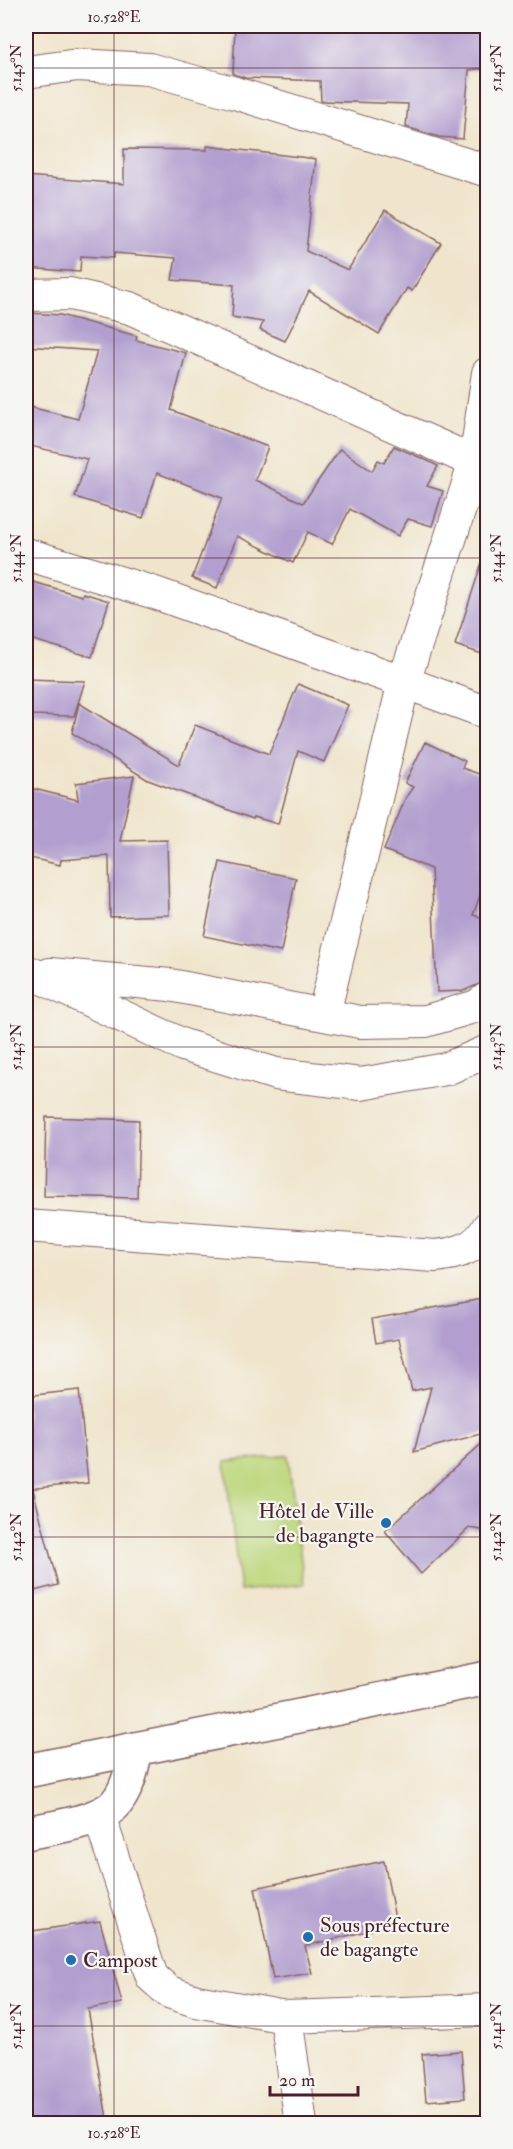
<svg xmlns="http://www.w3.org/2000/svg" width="513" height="2149" font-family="'IM FELL Double Pica',serif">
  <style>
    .green { fill: #bdd77c; stroke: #847b54; stroke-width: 1.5 }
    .building { fill: #b29fcf }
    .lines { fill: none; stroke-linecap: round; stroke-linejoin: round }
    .minor-casing { stroke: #846463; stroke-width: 34 }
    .tertiary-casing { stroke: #846463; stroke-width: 36 }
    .minor { stroke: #fff; stroke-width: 32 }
    .tertiary { stroke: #fff; stroke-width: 33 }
    .ticks { fill: none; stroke: #4a1f2b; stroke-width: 1.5; stroke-opacity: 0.45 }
    .poi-dot { fill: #1f6fb2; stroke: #f6f6f2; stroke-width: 2 }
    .labels { text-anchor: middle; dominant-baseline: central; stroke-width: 4.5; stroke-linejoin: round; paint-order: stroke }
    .poi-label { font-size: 21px; fill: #4a1f2b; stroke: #f6f6f2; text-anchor: start }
    .neatline { fill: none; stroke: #4a1f2b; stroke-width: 2 }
    .ticks-label { font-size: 15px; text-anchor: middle; fill: #4a1f2b }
  </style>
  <rect width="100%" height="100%" fill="#f6f6f2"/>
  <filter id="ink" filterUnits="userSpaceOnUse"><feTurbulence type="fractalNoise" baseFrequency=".0167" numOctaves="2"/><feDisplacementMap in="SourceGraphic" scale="12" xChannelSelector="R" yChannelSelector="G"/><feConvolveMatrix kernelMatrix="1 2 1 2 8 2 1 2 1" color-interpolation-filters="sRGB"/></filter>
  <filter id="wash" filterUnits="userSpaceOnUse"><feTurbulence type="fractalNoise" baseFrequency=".008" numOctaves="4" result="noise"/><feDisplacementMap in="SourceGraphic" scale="24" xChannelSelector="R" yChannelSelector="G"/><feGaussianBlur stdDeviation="1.35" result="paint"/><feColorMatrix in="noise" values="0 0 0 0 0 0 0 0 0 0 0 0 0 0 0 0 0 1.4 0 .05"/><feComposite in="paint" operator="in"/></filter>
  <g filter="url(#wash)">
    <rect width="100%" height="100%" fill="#f0e5cc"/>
    <path class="green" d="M288,1455L304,1584L240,1591L225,1462Z"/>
    <g id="blocks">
      <g class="building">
        <path d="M235,26H488V68L469,70L463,139L439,137L406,127L408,104L321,101L320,81L246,78L233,74Z"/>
        <path d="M207,146L316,159L306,251L348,270L385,210L441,243L412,291L407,288L379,334L309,291L285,341L260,330L263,322L232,317L234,285L172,280L176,258L114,253V258L81,256L80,272L26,268V176L124,184V149L207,150Z"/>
        <path d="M29,313L60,315L137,336L136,340L186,353L171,410L268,447L255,480L303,503L340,449L372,471L378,460L384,463L394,446L428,461L438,466L427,486L443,491L432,526L408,519L398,536L350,509L332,544L308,532L293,563L237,536L217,588L192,578L222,498L157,473L143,518L75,497L87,459L26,445V406L78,419L97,351L26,346Z"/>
        <path d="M483,559L488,560V656L455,645Z"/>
        <path d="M26,580L82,596L83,593L109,601L92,657L26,638Z"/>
        <path d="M26,679L85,681L74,716L26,715Z"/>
        <path d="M298,684L348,705L324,762L298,751L278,824L254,817L253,819L148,780L72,733L79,703L179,765L195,725L269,754Z"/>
        <path d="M425,742L465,761L462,768L488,777V873L473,915L484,918L488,980L463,991L437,992L431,869L384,850L406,797L413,787L405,783Z"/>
        <path d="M134,776L120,841L167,840L169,915L110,917L109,856L61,860L60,865L26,857V787L78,800L76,783Z"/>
        <path d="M220,862L296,878L281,952L204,936Z"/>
        <path d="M46,1117L139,1120L137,1198L44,1196Z"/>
        <path d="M488,1298V1432L414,1452L431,1387L412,1391L399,1339L376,1343L372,1319Z"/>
        <path d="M79,1390L88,1483L26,1489V1396Z"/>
        <path d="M488,1438V1531L469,1528L421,1574L385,1531Z"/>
        <path d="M33,1490L58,1585L26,1593V1491Z"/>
        <path d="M384,1861L396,1924L305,1946L312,1973L273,1979L255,1888Z"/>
        <path d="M100,1921L122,2003L88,2009L108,2124H26V1932Z"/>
        <path d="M461,2051L465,2098L426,2101L422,2054Z"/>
      </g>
    </g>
  </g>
  <g filter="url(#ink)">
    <use href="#blocks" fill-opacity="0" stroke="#846463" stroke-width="1.5"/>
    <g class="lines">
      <g class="minor-casing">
        <g id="minor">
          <path d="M26,72L78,65L149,69L235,93L488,171"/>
          <path d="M26,295L70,294L130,308L475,462L488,373"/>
          <path d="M488,467L475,462L404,682L488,713"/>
          <path d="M26,554L155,593L404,682L324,1014"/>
          <path d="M27,971L183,1045L276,1074L361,1084L446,1069L488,1051"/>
          <path d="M50,974L170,985L360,1022L426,1021L477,1006L488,998"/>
          <path d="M26,1226L435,1256C456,1254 477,1249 488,1227"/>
          <path d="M99,1815L152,1977L169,1992L196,2001L286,2017L488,2010"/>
          <path d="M286,2017L301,2124"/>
        </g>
      </g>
      <g class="tertiary-casing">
        <g id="tertiary">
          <path d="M26,1771L488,1678"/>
          <path d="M26,1833C49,1828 102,1822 117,1802C129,1786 132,1768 136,1749"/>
        </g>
      </g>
      <use href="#minor" class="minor"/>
      <use href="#tertiary" class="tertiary"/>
    </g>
  </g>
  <path class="ticks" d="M114,26V2124M26,68H488M26,558H488M26,1047H488M26,1537H488M26,2026H488"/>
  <g class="poi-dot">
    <circle cx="386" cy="1523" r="6"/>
    <circle cx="308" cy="1937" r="6"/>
    <circle cx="71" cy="1960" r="6"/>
  </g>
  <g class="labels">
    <g class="poi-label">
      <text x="374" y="1511" text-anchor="end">Hôtel de Ville<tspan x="374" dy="24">de bagangte</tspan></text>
      <text x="320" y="1925">Sous préfecture<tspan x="320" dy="24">de bagangte</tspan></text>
      <text x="83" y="1960">Campost</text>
    </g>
  </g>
  <rect width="513" height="2149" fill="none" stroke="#f6f6f2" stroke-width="66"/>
  <path d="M270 2086v9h88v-9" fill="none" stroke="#4a1f2b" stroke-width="3"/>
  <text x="279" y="2086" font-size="18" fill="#4a1f2b" stroke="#f6f6f2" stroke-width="4.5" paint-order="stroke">20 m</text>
  <rect x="33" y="33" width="447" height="2083" class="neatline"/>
  <g class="ticks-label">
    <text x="114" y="22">10.528°E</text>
    <text transform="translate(16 68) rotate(-90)" y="5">5.145°N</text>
    <text transform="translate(496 68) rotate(-90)" y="5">5.145°N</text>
    <text transform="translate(16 558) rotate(-90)" y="5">5.144°N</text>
    <text transform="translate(496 558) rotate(-90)" y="5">5.144°N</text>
    <text transform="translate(16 1047) rotate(-90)" y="5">5.143°N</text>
    <text transform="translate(496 1047) rotate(-90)" y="5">5.143°N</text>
    <text transform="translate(16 1537) rotate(-90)" y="5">5.142°N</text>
    <text transform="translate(496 1537) rotate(-90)" y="5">5.142°N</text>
    <text transform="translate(16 2026) rotate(-90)" y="5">5.141°N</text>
    <text transform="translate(496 2026) rotate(-90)" y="5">5.141°N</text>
    <text x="114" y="2138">10.528°E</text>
  </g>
</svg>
